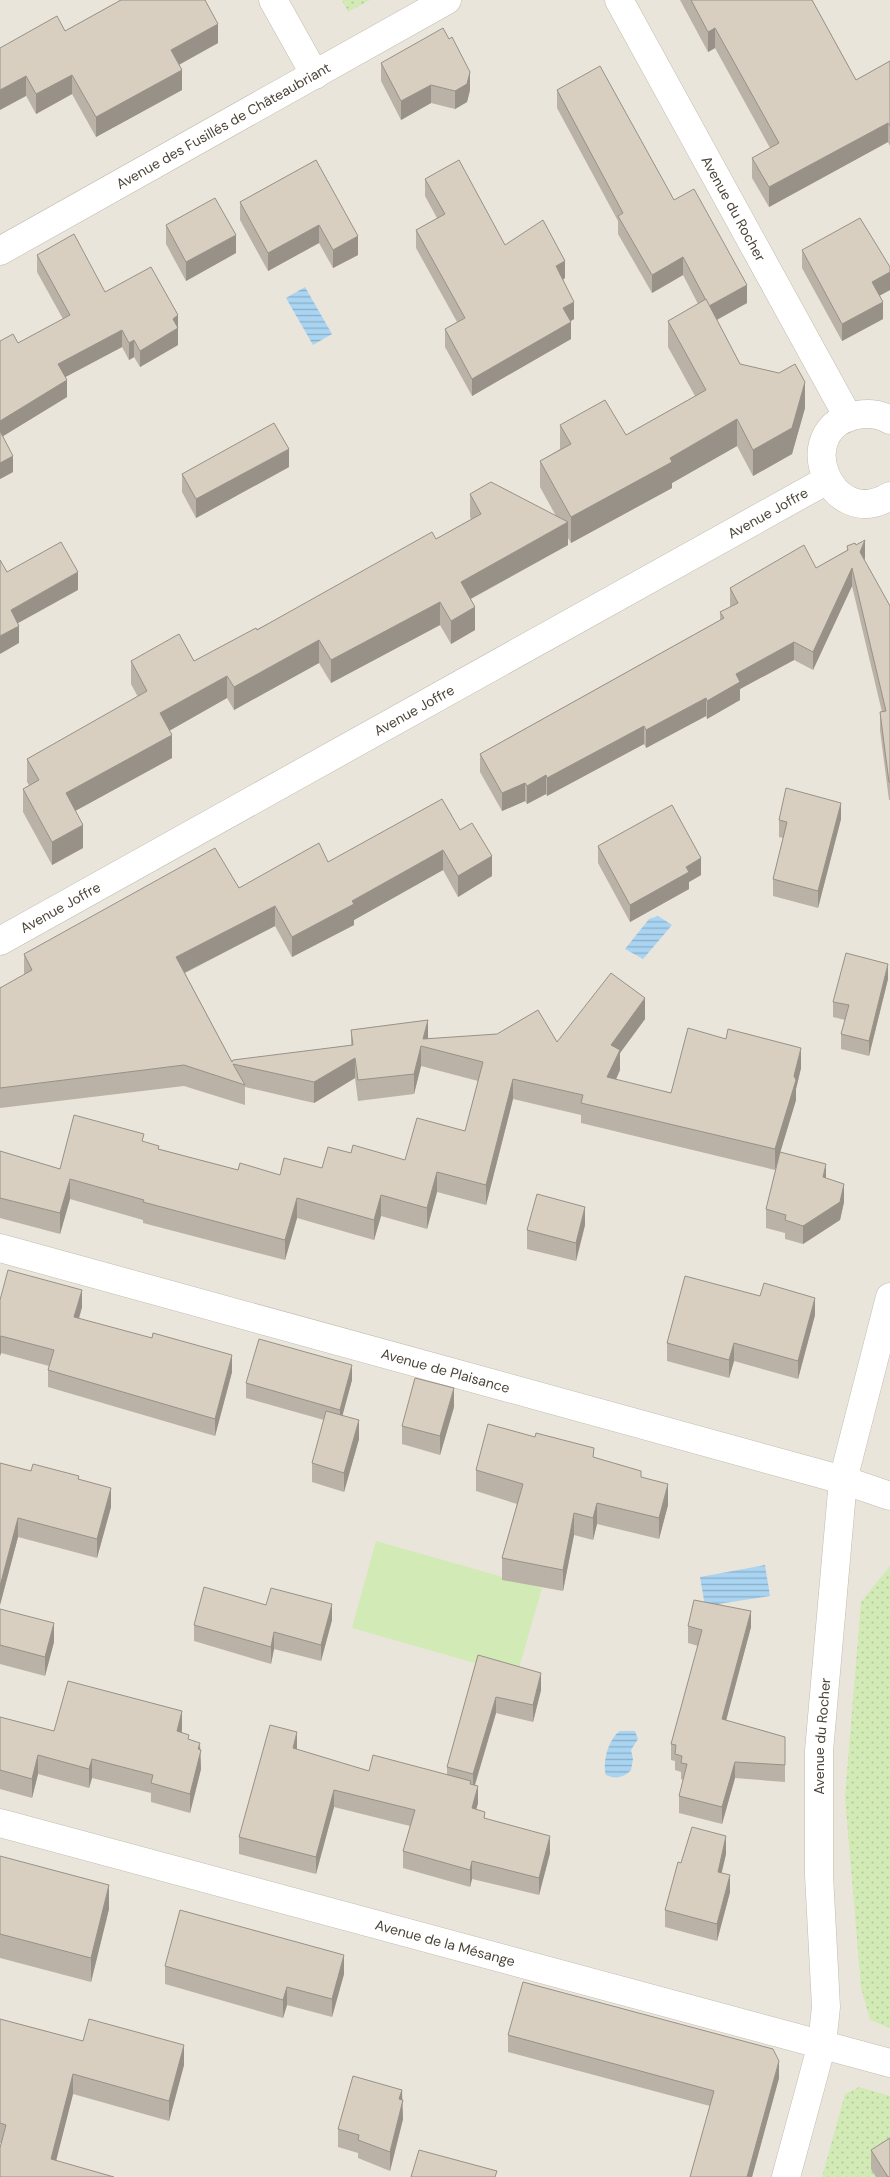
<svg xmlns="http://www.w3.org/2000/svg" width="890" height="2177" font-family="'DM Sans',sans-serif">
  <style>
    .residential { fill: #eae5da }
    .grass { fill: #d2eab5 }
    .park { fill: url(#park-dots) }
    .water { fill: url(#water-rules) }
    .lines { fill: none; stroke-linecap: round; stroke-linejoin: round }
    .minor-casing { stroke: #c2bbae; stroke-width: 29 }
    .minor { stroke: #fff; stroke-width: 28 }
    .wall { fill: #bab2a6 }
    .shaded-wall { fill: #979187 }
    .building { fill: #d8cfc1; stroke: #979187 }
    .labels { text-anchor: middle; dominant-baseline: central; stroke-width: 4.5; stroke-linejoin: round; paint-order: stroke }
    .street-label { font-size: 14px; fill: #4b4439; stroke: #fff }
  </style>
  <defs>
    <pattern id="park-dots" width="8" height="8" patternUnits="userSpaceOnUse" patternTransform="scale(1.25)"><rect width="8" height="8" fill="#d2eab5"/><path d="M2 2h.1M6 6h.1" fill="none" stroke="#b6ca9c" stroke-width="1.8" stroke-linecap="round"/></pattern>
    <pattern id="water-rules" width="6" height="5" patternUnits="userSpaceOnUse" patternTransform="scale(1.25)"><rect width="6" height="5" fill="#a9d4f2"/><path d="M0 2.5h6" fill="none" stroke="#8caec5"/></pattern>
  </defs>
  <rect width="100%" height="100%" fill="#f6f3ec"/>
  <rect class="residential" x="0" y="0" width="890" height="2177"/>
  <path class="grass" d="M376,1541L542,1588L517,1675L352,1628Z"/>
  <g class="park">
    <path d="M342,0H370L348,12Z"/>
    <path d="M890,1566V2028L870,2020L861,1987L845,1797L861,1602Z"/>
    <path d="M859,2087L890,2096V2177H822L845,2094Z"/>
  </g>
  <g class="water">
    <path d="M305,287L332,334L313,345L286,298Z"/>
    <path d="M658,916L672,925L643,959L625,949L649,919Z"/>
    <path d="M765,1565L770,1596L705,1606L700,1577Z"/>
    <path d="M620,1731H635L638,1739L631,1750L633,1759L631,1770C624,1778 615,1779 606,1775C602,1762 609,1738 620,1731Z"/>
  </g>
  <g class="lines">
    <g class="minor-casing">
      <g id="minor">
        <path d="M273,0L315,75"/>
        <path id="s1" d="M619,0L848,417"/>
        <path id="s2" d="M0,251L447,0"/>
        <path d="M890,420C880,414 869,413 857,415C789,428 830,533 890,496"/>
        <path id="s3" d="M0,941L827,480"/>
        <path id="s4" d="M0,1248L843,1480L890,1496"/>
        <path id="s5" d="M0,1823L890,2063"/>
        <path id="s6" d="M786,2177L822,2044L826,2007L819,1875V1751L843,1480L890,1297"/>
      </g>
    </g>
    <use href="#minor" class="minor"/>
  </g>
  <g class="wall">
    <path d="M119,0H205L218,43L179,65L182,90L96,137L72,94L36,114L0,48L65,31L119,1Z"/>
    <path d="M680,0H812L856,80L890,61V146L888,142L769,207L752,178V158L770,148L715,48L708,52Z"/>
    <path d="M381,63L470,90L467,102L455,109L431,103L401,120L381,81Z"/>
    <path d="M557,90L674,200L747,303L717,320L740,364L805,408L792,454L753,476L737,446L672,483V488L571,543L568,538V545L471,599L475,630L451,644L440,625L331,683L319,663L234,710L227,698L169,731L172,758L75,811L83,848L52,865L23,812V789L29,785L27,782V759L138,697L131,684V661H194L436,539L471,519L470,517V494L556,516L540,487V461L560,449V425L626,435L695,396L668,347V321L698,304L683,275L652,293L618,234V221L557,108Z"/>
    <path d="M316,160L358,255L333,268L319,243L268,271L240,220V202Z"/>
    <path d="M425,179L505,245L565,278L563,280L574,319L570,321L571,339L472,396L445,347V329L457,322L416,248V230L437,218L425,196Z"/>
    <path d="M166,225L236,253L186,281L166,244Z"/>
    <path d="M802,250L890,267V290L879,295L883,319L842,341L802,268Z"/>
    <path d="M37,255L105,292L178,315V345L140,367L134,357L129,360L122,347L65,377L67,397L3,436L13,472L0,479V341L18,343L63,319L37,272Z"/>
    <path d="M289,467L196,518L182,492V474Z"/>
    <path d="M847,546L865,558L864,560L890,606V800H889L880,730V712H882L852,586L813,670L794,660L740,689V700L707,719L706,716L646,748L644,744L547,796L546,794L527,804L525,801L502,811L480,772V754L720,620V612L730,607V588L816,568L847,550Z"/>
    <path d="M841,819L818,908L773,896V879L783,838L779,837V820Z"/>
    <path d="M460,830L492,876L458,897L443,870L354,920V925L292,957L275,926L185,973L232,1062L351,1045V1030L428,1038L557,1042L645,1019L620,1053V1070L616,1080L671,1093L801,1068L796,1089V1100L780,1152L826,1178L844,1202L840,1220L803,1244L785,1239V1233L766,1228V1209L779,1155L775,1170L581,1123V1115L513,1099L486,1205L437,1192L427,1229L381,1216L374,1240L297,1218L285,1260L143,1223V1220L70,1199L60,1234L0,1218V1151L60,1169L144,1142L159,1149L238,1170L280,1175L322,1168L351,1153L405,1160L465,1131L478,1081L421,1066L414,1094L358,1101L355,1078L314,1103L245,1087V1105L184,1086L0,1108V988L24,975V954L239,888L328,862Z"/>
    <path d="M598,846L701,875L689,882V889L630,922L598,863Z"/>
    <path d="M888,979L869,1056L841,1049V1034L845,1020L833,1017V1002Z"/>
    <path d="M585,1225L576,1261L527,1249V1230Z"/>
    <path d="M0,1300L82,1307L79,1319L232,1372L215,1436L48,1387V1370L49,1366L1,1353L0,1356Z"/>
    <path d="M815,1315L798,1379L734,1361L729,1378L667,1361V1343Z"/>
    <path d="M352,1380L342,1415L359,1439L344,1492L312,1482V1463L324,1420L246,1398V1383Z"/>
    <path d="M454,1407L440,1455L402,1444V1426Z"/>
    <path d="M594,1457L641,1477L668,1505L659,1539L597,1524L593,1540L574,1535L563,1591L502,1580V1558L517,1504L476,1491V1470Z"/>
    <path d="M0,1463L31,1471L79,1479L111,1507L97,1558L18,1537L0,1605Z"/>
    <path d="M266,1605L332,1620L321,1661L274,1649L271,1664L194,1641V1625Z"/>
    <path d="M0,1609L54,1642L45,1676L0,1664Z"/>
    <path d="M688,1626L751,1627L726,1720L785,1737V1782L735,1778L722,1824L679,1813V1796L683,1780L681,1779V1772L675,1770V1761L671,1760V1744L698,1646L688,1643Z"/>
    <path d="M478,1655L541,1690L533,1722L496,1713L475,1785L478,1803L476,1809L485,1818L550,1853L539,1895L472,1879L470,1887L403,1868V1851L410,1826L334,1807L316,1874L239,1854V1837L297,1750L369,1771L447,1774V1767Z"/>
    <path d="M0,1717L54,1731L182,1730V1733L200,1750L201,1769L190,1813L151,1802V1793L92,1778L89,1788L38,1774L32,1798L0,1789Z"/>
    <path d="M726,1854L721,1873L730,1892L717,1941L665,1927V1910L681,1863Z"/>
    <path d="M0,1856L109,1909L91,1982L0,1958Z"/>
    <path d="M165,1966L344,1974L332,2017L287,2005L283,2018L165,1984Z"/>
    <path d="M0,2019L83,2041L184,2065L169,2121L73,2094L56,2160L0,2177L1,2143H0Z"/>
    <path d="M508,2035L779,2078L752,2177H690L710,2106L508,2052Z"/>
    <path d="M402,2100L403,2119L390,2171L358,2158V2153L338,2147V2129Z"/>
    <path d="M871,2150L890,2177H876L871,2169Z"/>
  </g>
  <g class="shaded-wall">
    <path d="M218,24V43L171,69V50Z"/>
    <path d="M715,28V48L708,52V32Z"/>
    <path d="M182,70V90L96,137V117Z"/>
    <path d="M470,72V90L467,102L455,109V91Z"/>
    <path d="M72,75V94L36,114V94Z"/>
    <path d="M26,76V96L0,110V90Z"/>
    <path d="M431,85V103L401,120V101Z"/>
    <path d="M888,123V142L769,207V187Z"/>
    <path d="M319,225V243L268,271V253Z"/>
    <path d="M236,235V253L186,281V262Z"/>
    <path d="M358,236V255L333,268V250Z"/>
    <path d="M683,257V275L652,293V275Z"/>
    <path d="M565,261V278L556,284V266Z"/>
    <path d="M890,272V290L872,300V282Z"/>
    <path d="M747,285V303L709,324V306Z"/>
    <path d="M574,302V319L563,326V308Z"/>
    <path d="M883,302V319L842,341V324Z"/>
    <path d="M178,315V345L140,367V351L173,319Z"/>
    <path d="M571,322V339L472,396V379Z"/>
    <path d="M122,330V347L58,381V364Z"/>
    <path d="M134,340V357L129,360V343Z"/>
    <path d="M67,380V397L0,438V421Z"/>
    <path d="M805,382V408L792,454L753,476V450Z"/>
    <path d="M737,419V446L672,483V488L571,543V517L670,458Z"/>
    <path d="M289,449V467L196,518V499Z"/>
    <path d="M13,456V472L0,479V463Z"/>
    <path d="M568,522V545L461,604V582Z"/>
    <path d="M865,540V558L860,570V552Z"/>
    <path d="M852,568V586L813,670V652Z"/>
    <path d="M78,572V590L11,627V610Z"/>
    <path d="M440,602V625L331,683V660Z"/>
    <path d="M475,607V630L451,644V621Z"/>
    <path d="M19,626V643L0,654V636Z"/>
    <path d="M319,640V663L234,710V687Z"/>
    <path d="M794,642V660L740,689V700L707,719V701L736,674Z"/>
    <path d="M227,676V698L160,736V713Z"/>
    <path d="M706,698V716L646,748V730Z"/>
    <path d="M644,726V744L547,796V778Z"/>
    <path d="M172,735V758L66,816V793Z"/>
    <path d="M546,775V794L527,804V786Z"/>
    <path d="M525,783V801L502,811V793Z"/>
    <path d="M841,803V819L818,908V891Z"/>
    <path d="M83,825V848L52,865V842Z"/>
    <path d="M443,850V870L354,920V925L292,957V937L352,901Z"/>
    <path d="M492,856V876L458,897V876Z"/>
    <path d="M701,858V875L689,882V889L630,922V905L686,867Z"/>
    <path d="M275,906V926L176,977V957Z"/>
    <path d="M888,964V979L869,1056V1041Z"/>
    <path d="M645,998V1019L620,1053V1070L607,1098V1077L611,1045Z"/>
    <path d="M428,1020V1040L423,1039Z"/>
    <path d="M421,1046V1066L414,1094V1074Z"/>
    <path d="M801,1048V1068L796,1089V1100L775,1170V1149Z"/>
    <path d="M355,1058V1078L314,1103V1082Z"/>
    <path d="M513,1079V1099L486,1205V1185Z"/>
    <path d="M826,1164V1182L823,1177Z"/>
    <path d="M437,1172V1192L427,1229V1208Z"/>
    <path d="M70,1179V1199L60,1234V1213Z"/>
    <path d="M844,1184V1202L840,1220L803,1244V1226Z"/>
    <path d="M381,1195V1216L374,1240V1220Z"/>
    <path d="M297,1198V1218L285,1260V1240Z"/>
    <path d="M585,1207V1225L576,1261V1243Z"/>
    <path d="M82,1290V1307L74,1334V1317Z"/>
    <path d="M815,1298V1315L798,1379V1361Z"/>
    <path d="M1,1336V1353L0,1356V1339Z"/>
    <path d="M734,1343V1361L729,1378V1360Z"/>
    <path d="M232,1355V1372L215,1436V1419Z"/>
    <path d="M352,1365V1380L340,1425V1410Z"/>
    <path d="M454,1388V1407L440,1455V1436Z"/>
    <path d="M359,1420V1439L344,1492V1473Z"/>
    <path d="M668,1484V1505L659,1539V1518Z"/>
    <path d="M111,1488V1507L97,1558V1539Z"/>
    <path d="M597,1503V1524L593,1540V1518Z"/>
    <path d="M574,1513V1535L563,1591V1570Z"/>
    <path d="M18,1518V1537L0,1605V1586Z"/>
    <path d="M332,1604V1620L321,1661V1645Z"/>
    <path d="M751,1611V1627L722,1736V1719Z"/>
    <path d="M54,1623V1642L45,1676V1657Z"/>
    <path d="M274,1632V1649L271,1664V1647Z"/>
    <path d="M541,1673V1690L533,1722V1705Z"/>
    <path d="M496,1697V1713L473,1791V1774Z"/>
    <path d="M182,1711V1730L177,1750V1731Z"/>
    <path d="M297,1732V1750L293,1748Z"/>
    <path d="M200,1743L201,1769L190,1813V1794Z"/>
    <path d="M38,1755V1774L32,1798V1779Z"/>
    <path d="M92,1759V1778L89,1788V1769Z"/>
    <path d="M735,1762V1778L722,1824V1807Z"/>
    <path d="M478,1786V1803L472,1825V1808Z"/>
    <path d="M334,1790V1807L316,1874V1857Z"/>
    <path d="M550,1836V1853L539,1895V1878Z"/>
    <path d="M726,1836V1854L718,1889V1872Z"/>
    <path d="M472,1861V1879L470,1887V1870Z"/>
    <path d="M730,1875V1892L717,1941V1924Z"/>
    <path d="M109,1885V1909L91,1982V1958Z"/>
    <path d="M344,1955V1974L332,2017V1999Z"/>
    <path d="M287,1987V2005L283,2018V2000Z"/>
    <path d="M184,2045V2065L169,2121V2101Z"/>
    <path d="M779,2061V2078L752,2177H747Z"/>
    <path d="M73,2074V2094L52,2177L51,2159Z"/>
    <path d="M402,2090L403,2119L390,2171V2152L399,2099Z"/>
  </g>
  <g class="building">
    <path d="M121,0H205L218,24L171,50L182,70L96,117L72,75L36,94L26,76L0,90V48L57,16L65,31Z"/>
    <path d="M691,0H812L856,80L890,61V126L888,123L769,187L752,158L779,143L715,28L708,32Z"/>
    <path d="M443,28L449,39L452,37L470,72L467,84L455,91L431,85L401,101L381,63Z"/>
    <path d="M600,66L674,200L694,189L747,285L709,306L683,257L652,275L618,216L623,213L557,90Z"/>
    <path d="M316,160L358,236L333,250L319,225L268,253L240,202Z"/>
    <path d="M459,160L505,245L543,220L565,261L556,266L574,302L563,308L571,322L472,379L445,329L465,318L416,230L445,214L425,179Z"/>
    <path d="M215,198L236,235L186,262L166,225Z"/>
    <path d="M860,218L890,267V272L872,282L883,302L842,324L802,250Z"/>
    <path d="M74,234L105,292L151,267L178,315L173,319L178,328L140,351L134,340L129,343L122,330L58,364L67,380L0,421V341L13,334L18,343L70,315L37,255Z"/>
    <path d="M706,299L740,364L779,373L795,364L805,382L792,428L753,450L737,419L670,458L672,462L571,517L540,461L571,444L560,425L605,400L626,435L706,390L668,321Z"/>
    <path d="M274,423L289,449L196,499L182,474Z"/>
    <path d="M0,431L13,456L0,463Z"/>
    <path d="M491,482L568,522L461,582L475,607L451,621L440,602L331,660L319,640L234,687L227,676L160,713L172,735L66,793L83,825L52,842L23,789L39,780L27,759L147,691L131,661L179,634L194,661L256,628L257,630L432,532L436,539L481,514L470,494Z"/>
    <path d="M865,540L860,552L890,606V782H889L880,712L886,711L852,568L813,652L794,642L736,674L740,682L707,701L706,698L646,730L644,726L547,778L546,775L527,786L525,783L502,793L480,754L724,618L720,612L738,603L730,588L804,545L816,568L848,550L847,546L855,543L856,545Z"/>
    <path d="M61,542L78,572L11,610L19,626L0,636V560L7,572Z"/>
    <path d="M786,788L841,803L818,891L773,879L787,822L779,820Z"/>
    <path d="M442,799L460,830L472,823L492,856L458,876L443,850L352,901L354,904L292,937L275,906L176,957L232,1062L233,1060L353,1045L351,1030L428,1020L423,1039L497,1034L538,1010L557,1042L611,973L645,998L611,1045L620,1050L607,1077L671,1093L688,1028L726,1039L728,1029L801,1048L794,1076L796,1080L775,1149L581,1103L583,1095L513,1079L486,1185L437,1172L427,1208L381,1195L374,1220L297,1198L285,1240L143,1202L144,1200L70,1179L60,1213L0,1198V1151L60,1169L74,1115L144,1134L142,1141L159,1146L158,1149L238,1170L240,1163L280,1175L284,1158L322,1168L328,1147L351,1153L353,1145L405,1160L417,1118L465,1131L483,1062L421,1046L414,1074L358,1080L355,1058L314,1082L233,1064L245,1085L184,1065L0,1088V988L32,970L24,954L215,848L239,888L319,843L328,862Z"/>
    <path d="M672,805L701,858L686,867L689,872L630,905L598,846Z"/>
    <path d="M846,953L888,964L869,1041L841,1034L849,1005L833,1002Z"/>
    <path d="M780,1152L826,1164L823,1177L844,1184L840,1202L803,1226L785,1220L786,1215L766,1209Z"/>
    <path d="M537,1194L585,1207L576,1243L527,1230Z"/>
    <path d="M8,1270L82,1290L74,1317L152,1338L153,1333L232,1355L215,1419L48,1370L54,1350L1,1336L0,1339V1300Z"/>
    <path d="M685,1276L760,1296L764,1283L815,1298L798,1361L734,1343L729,1360L667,1343Z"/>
    <path d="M259,1339L352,1365L340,1410L246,1383Z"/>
    <path d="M415,1378L454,1388L440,1436L402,1426Z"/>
    <path d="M326,1411L359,1420L344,1473L312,1463Z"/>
    <path d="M488,1424L535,1437L536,1433L594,1448L593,1457L641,1471V1477L668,1484L659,1518L597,1503L593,1518L574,1513L563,1570L502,1558L523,1484L476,1470Z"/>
    <path d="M0,1463L31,1471L33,1464L79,1476L78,1479L111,1488L97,1539L18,1518L0,1586Z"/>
    <path d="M204,1587L266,1605L271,1588L332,1604L321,1645L274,1632L271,1647L194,1625Z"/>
    <path d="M694,1600L751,1611L722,1719L785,1737V1765L735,1762L722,1807L679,1796L687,1764L681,1763L682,1756L675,1754L676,1745L671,1744L702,1630L688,1626Z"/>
    <path d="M0,1609L54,1623L45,1657L0,1645Z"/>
    <path d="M478,1655L541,1673L533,1705L496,1697L473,1774L447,1767Z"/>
    <path d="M68,1681L182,1711L177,1731L189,1735L188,1739L200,1743L198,1749L201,1750L190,1794L151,1783L153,1775L92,1759L89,1769L38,1755L32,1779L0,1770V1717L54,1731Z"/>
    <path d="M270,1725L297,1732L293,1748L369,1771L373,1755L471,1781L470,1784L478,1786L472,1808L485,1812L484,1818L550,1836L539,1878L472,1861L470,1870L403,1851L415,1810L334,1790L316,1857L239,1837Z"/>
    <path d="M692,1827L726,1836L718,1872L730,1875L717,1924L665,1910L678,1862L681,1863Z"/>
    <path d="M0,1856L109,1885L91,1958L0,1934Z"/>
    <path d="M180,1910L344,1955L332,1999L287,1987L283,2000L165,1966Z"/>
    <path d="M523,1982L773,2049L779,2061L747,2177H690L714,2091L508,2035Z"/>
    <path d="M0,2019L83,2041L89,2019L184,2045L169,2101L73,2074L51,2159L114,2177H0V2148L6,2125L0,2123Z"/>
    <path d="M353,2076L402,2090L399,2099L403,2100L390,2152L358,2140L359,2135L338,2129Z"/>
    <path d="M890,2138V2177H888L871,2150Z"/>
    <path d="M419,2150L497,2171L495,2177H411Z"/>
  </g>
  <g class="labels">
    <g class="street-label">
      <text stroke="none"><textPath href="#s2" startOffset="256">Avenue des Fusillés de Châteaubriant</textPath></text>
      <text stroke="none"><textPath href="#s1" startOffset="238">Avenue du Rocher</textPath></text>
      <text stroke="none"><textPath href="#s3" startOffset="879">Avenue Joffre</textPath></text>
      <text stroke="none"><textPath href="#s3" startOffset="474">Avenue Joffre</textPath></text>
      <text stroke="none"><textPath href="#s3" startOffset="69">Avenue Joffre</textPath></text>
      <text stroke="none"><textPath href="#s4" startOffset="462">Avenue de Plaisance</textPath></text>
      <text stroke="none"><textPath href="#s6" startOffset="446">Avenue du Rocher</textPath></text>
      <text stroke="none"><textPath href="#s5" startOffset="461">Avenue de la Mésange</textPath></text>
    </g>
  </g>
</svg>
